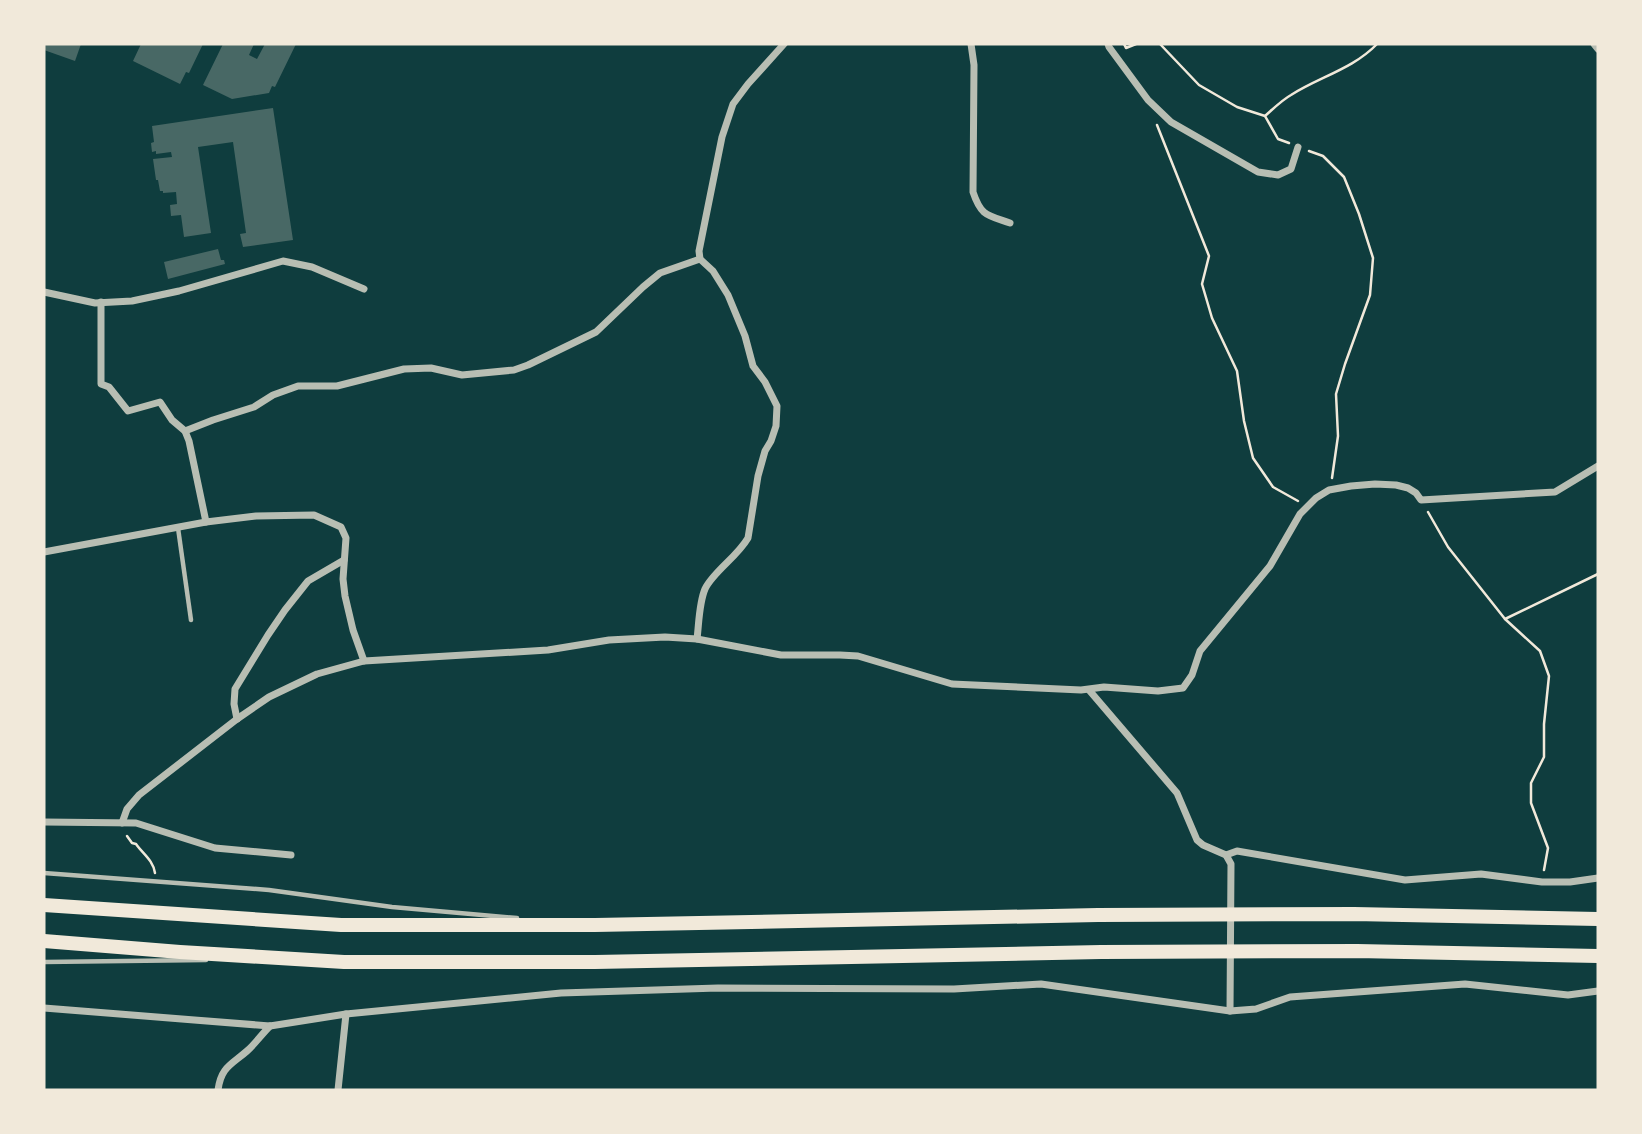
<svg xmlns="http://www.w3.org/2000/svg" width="1642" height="1134" font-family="'Work Sans',sans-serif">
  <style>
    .building { fill: #486865 }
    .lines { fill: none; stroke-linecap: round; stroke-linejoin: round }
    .path { stroke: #f1e9da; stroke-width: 2.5 }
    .service { stroke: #b8beb3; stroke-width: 4.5 }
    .minor { stroke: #b8beb3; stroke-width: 7 }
    .motorway { stroke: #f1e9da; stroke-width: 14 }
  </style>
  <rect width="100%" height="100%" fill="#0f3d3e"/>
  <g class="building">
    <path d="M44,44H81L75,61L44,50Z"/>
    <path d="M141,44H203L189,73L186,72L180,84L133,61Z"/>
    <path d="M223,44H254L249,55L257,59L265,44H296L275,87L272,86L269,93L232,99L203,85Z"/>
    <path d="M273,108L293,240L243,247L240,234L246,233L233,142L198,147L211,233L184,237L181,215L171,216L170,205L177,204L176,192L163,193V191H160L158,180H156L153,159L172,157L171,152L156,154V151L152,152L151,143L154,142L152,126Z"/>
    <path d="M218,249L221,260H224L225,264L168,279L164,262Z"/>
  </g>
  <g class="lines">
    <g class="path">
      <path d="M1124,44L1126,48L1136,44"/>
      <path d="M1160,44L1199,85L1237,107L1265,116C1273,109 1282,100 1291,95C1319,77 1353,69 1377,44"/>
      <path d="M1265,116L1278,139L1289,143"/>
      <path d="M1157,125L1209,256L1202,284L1212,318L1237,371L1244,421L1253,458L1273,487L1298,501"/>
      <path d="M1309,151L1323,156L1344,177L1359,214L1373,258L1370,295L1345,364L1336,394L1338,436L1332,478"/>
      <path d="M1428,512L1448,547L1505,619L1540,651L1549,676L1544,724V757L1531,783V803L1548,848L1544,870"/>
      <path d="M1505,619L1598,574"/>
      <path d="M127,836L132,843L136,844C143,854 153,860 155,873"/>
    </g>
    <g class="service">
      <path d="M178,528L191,620"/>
      <path d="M44,873L269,890L392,907L517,918"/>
      <path d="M44,962L206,960"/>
    </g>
    <g class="minor">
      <path d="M971,44L974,65L973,192C981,216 987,215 1010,223"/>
      <path d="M1108,44L1109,47L1148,100L1171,122L1258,172L1278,175L1291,169L1298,147"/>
      <path d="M1594,44L1598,49"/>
      <path d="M44,292L95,303L132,301L179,291L283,261L312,267L364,289"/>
      <path d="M101,302V384L109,387L128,411L160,402L172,420L185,431L189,441L206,522"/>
      <path d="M185,431L213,420L254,407L273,395L298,386H337L404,369L431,368L462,375L514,370L528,365L596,332L643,287L660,273L700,259"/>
      <path d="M44,552L206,522L256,516L314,515L341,527L346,538L343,579L345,596L353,630L364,661"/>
      <path d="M697,639C699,623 699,603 705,589C713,572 737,557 748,538L758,476L765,451L771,441L776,426L777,406L765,382L753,366L745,336L728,295L713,271L700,259L699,251L722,137L733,104L748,84L784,44"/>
      <path d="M1089,690L1177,793L1197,840L1203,845L1226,855L1231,864L1230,1011"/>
      <path d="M237,719L234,704L235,689L268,635L285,610L308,581L344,560"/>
      <path d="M44,822L136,823L215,848L291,855"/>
      <path d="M122,823L127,809L139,795L237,719L269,697L317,674L364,661L548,650L609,640L665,637L697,639L781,655H840L858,656L952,684L1081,690L1104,687L1158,691L1183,688L1192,675L1200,651L1270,566L1300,514L1316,498L1329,490L1351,486L1375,484L1396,485L1408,488L1416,493L1421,500L1555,492L1598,466"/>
      <path d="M1226,855L1237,851L1405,880L1481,874L1542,882H1570L1598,878"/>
      <path d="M44,1008L270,1026L346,1014L561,993L718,988L954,989L1041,984L1230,1011L1256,1009L1290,997L1465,984L1568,995L1598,991"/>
      <path d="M218,1090C221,1067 231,1065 247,1051C255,1044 262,1034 270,1026"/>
      <path d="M338,1090L346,1014"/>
    </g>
    <g class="motorway">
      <path d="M44,905L341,925H595L1098,915L1354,914L1598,919"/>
      <path d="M44,941L180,952L344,962H595L1101,952L1357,951L1598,956"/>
    </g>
  </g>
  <rect width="1642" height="1134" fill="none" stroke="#f1e9da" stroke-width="91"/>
</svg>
